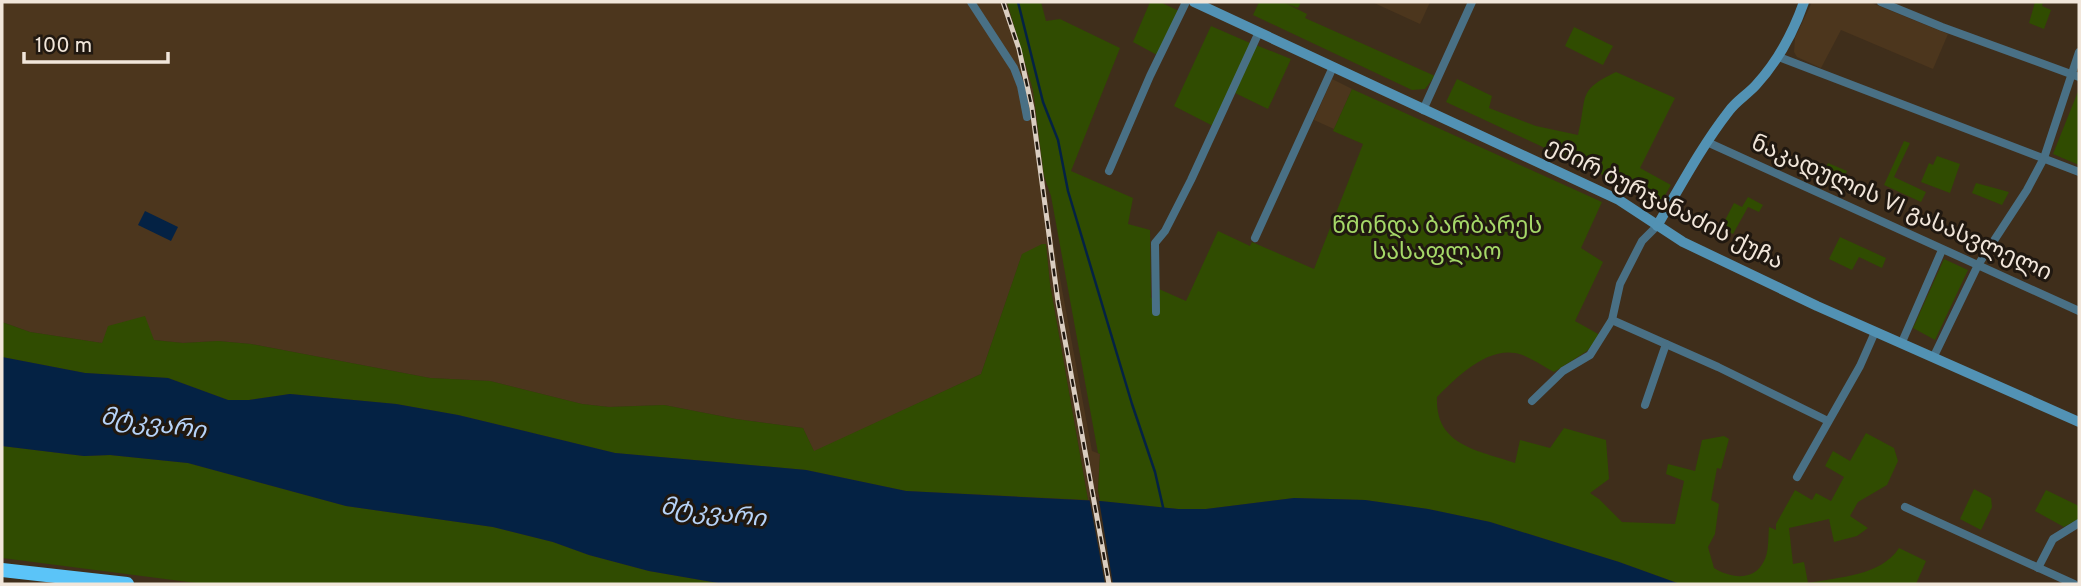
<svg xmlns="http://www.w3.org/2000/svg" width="2081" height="586" font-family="Overpass,'Noto Sans Georgian',sans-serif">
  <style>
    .built { fill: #4c361d }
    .green { fill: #304c01 }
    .water { fill: #042244 }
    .pier { fill: #3f2e1b }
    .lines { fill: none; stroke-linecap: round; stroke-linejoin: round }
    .stream { stroke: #042244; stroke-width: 2.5 }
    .street { stroke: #497085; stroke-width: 8 }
    .secondary { stroke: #5292b4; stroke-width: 10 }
    .highway { stroke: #5bc4f8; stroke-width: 14 }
    .rail-casing { stroke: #dacec1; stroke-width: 5 }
    .rail { stroke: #201810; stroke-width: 2.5; stroke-dasharray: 8; stroke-linecap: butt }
    .labels { text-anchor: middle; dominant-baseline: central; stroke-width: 6; stroke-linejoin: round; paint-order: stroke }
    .street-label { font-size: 23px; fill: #f1e6da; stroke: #201810 }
    .park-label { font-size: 23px; fill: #a5d868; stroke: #201810 }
    .water-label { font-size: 24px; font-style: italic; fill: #b6d3f8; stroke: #201810 }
  </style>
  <rect width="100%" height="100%" fill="#3f2e1b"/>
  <g class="built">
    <path d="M2,2H1007L1033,89L1054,246L1092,451L1100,454L1098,491L1100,501L1088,500L1050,284L1046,245L1022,255L981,374L814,452L803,428L736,419L664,405L609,407L582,404L490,381L430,378L251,344L218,341L183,343L154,340L102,343L30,332L2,322Z"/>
    <path d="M1372,2H1430L1420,24Z"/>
    <path d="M1812,2H1869L1948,34L1933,69L1841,30L1821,68L1797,57L1794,52L1795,38Z"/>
    <path d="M1332,79L1352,89L1334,129L1314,120Z"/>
  </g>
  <g class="green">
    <path d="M1007,2H1041L1046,21L1060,19L1120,48L1071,171L1133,198L1128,224L1150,230L1151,298L1159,299V289L1186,301L1218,231L1250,246L1252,242L1314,269L1363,144L1333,131L1352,89L1602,202L1581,248L1603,262L1575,321L1600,335L1587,351L1554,372C1543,366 1527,355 1515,353C1485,348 1455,379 1437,397C1435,446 1478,450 1515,463L1520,440L1550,448L1564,428L1606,440L1609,479L1590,493L1599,499L1622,522L1675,524L1684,481L1666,474L1668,464L1695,471L1702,440L1724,436L1729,439L1721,469L1717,468L1711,500L1719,504L1715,534L1708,547L1714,568C1730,578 1754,582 1764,561C1769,552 1768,538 1769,527L1776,530V524L1795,490L1812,500L1816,493L1831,501L1844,477L1825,466L1833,451L1850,461L1866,433L1894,448L1898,461L1887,485L1858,502L1850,516L1868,528L1857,536L1834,542L1829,519L1789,528L1793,564L1804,562L1808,583C1839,577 1881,576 1899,548L1926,561L1916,584H1680L1619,562L1490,522L1428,509L1365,500L1294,498L1206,509H1178L1100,501L1098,490L1100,454L1098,453L1051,196L1044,176L1033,90Z"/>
    <path d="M1150,2H1160L1179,11L1157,55L1133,42Z"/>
    <path d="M1259,2H1301L1298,8L1285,3L1307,14L1305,18L1435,76L1425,89L1412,90L1253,15Z"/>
    <path d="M2035,2H2043L2042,6L2051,10L2044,29L2029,23Z"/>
    <path d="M1211,26L1250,43L1213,126L1174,106Z"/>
    <path d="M1574,27L1613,46L1603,65L1565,46Z"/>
    <path d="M1256,45L1291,59L1268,109L1235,93Z"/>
    <path d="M1616,72L1675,98L1640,168L1671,185L1661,202L1446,102L1457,79L1492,96L1489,108L1536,126L1578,135C1588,96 1576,91 1616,72Z"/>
    <path d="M2079,89V165L2053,154Z"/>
    <path d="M1904,141L1910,143L1894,177L1926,192L1921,202L1884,185Z"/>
    <path d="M1937,156L1960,164L1950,193L1921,182L1929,163L1933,165Z"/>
    <path d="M1828,163L1847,171L1841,185L1822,176Z"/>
    <path d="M1976,183L2009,192L2002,205L1972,193Z"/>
    <path d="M1748,197L1763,205L1759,212L1748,207L1733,234L1721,228L1734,203L1742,207Z"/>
    <path d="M1840,237L1886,258L1882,268L1859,257L1852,270L1829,259Z"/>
    <path d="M1042,244H1046L1050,284L1088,500L906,491L806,470L615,453L458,415L396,404L290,394L249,400H228L168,378L85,373L2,357V322L30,332L102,343L108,326L145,316L154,340L183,343L218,341L251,344L430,378L490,381L582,404L609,407L664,405L736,419L803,428L814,451L981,374L1022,254Z"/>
    <path d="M1944,259L1968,270L1935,340L1913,328Z"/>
    <path d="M2,446L84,456L110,455L188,463L346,506L493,527L553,542L589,555L649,571L724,584H204L2,558Z"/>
    <path d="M1974,489L1991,498L1992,507L1981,530L1960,519Z"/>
    <path d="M2046,490L2079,506V519L2064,527L2035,511Z"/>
  </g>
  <g class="water">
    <path d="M145,211L178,227L171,241L138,225Z"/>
    <path d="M2,357L85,373L168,378L228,400H249L290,394L396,404L458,415L615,453L806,470L906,491L1100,501L1178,509H1206L1294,498L1365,500L1428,509L1490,522L1619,562L1680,584H724L649,571L589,555L553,542L493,527L346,506L188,463L110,455L84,456L2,446Z"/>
  </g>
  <path class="pier" d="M1089,497H1098L1099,500L1113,584H1105Z"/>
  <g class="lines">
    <path class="stream" d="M1018,2L1043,102L1058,140L1068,191L1132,404L1155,472L1163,507"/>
    <g class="street">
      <path d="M971,2L1014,68L1021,86L1027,117"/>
      <path d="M1881,2L1942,27L2079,77"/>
      <path d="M1779,57L2079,172"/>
      <path d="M1423,110L1472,2"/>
      <path d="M1707,142L2079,311"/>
      <path d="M1109,171L1150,76L1186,2"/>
      <path d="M1255,238L1333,67"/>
      <path d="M1156,312L1155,243L1165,231L1191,180L1259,32"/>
      <path d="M1612,320L1718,367L1828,421"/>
      <path d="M1902,342L1942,250"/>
      <path d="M1934,356L1978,265L2027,190L2044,158L2079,52"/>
      <path d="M1532,401L1563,371L1590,355L1612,320L1620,284L1642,241L1657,226"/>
      <path d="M1645,405L1666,344"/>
      <path d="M1797,477L1860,366L1875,332"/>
      <path d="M1905,507L2074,584"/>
      <path d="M2038,568L2053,539L2079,523"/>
    </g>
    <g class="secondary">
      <path d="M1194,2L1619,200L1683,242L1817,306L2079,422"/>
      <path d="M1657,226C1680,187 1701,147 1729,111C1736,101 1748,94 1756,85C1779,60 1793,33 1804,2"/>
    </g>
    <path class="highway" d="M2,570L127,584"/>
    <g class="rail-casing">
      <path id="rail" d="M1003,2L1019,49L1032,108L1058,302L1109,584"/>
    </g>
    <use href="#rail" class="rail"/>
  </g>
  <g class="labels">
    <g class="street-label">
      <text transform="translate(1664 205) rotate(27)">ემირ ბურჯანაძის ქუჩა</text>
      <text transform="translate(1901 209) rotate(24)">ნაკადულის VI გასასვლელი</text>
    </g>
    <g class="park-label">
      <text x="1437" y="227">წმინდა ბარბარეს<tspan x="1437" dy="26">სასაფლაო</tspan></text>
    </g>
    <g class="water-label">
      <text transform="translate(153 425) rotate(8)">მტკვარი</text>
      <text transform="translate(713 514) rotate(7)">მტკვარი</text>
    </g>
  </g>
  <rect width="2081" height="586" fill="none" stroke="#f1e6da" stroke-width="7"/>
  <path d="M24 52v10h144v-10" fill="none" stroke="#f1e6da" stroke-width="3.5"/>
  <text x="35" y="52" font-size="21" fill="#f1e6da" stroke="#201810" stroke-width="5" paint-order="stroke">100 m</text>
</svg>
